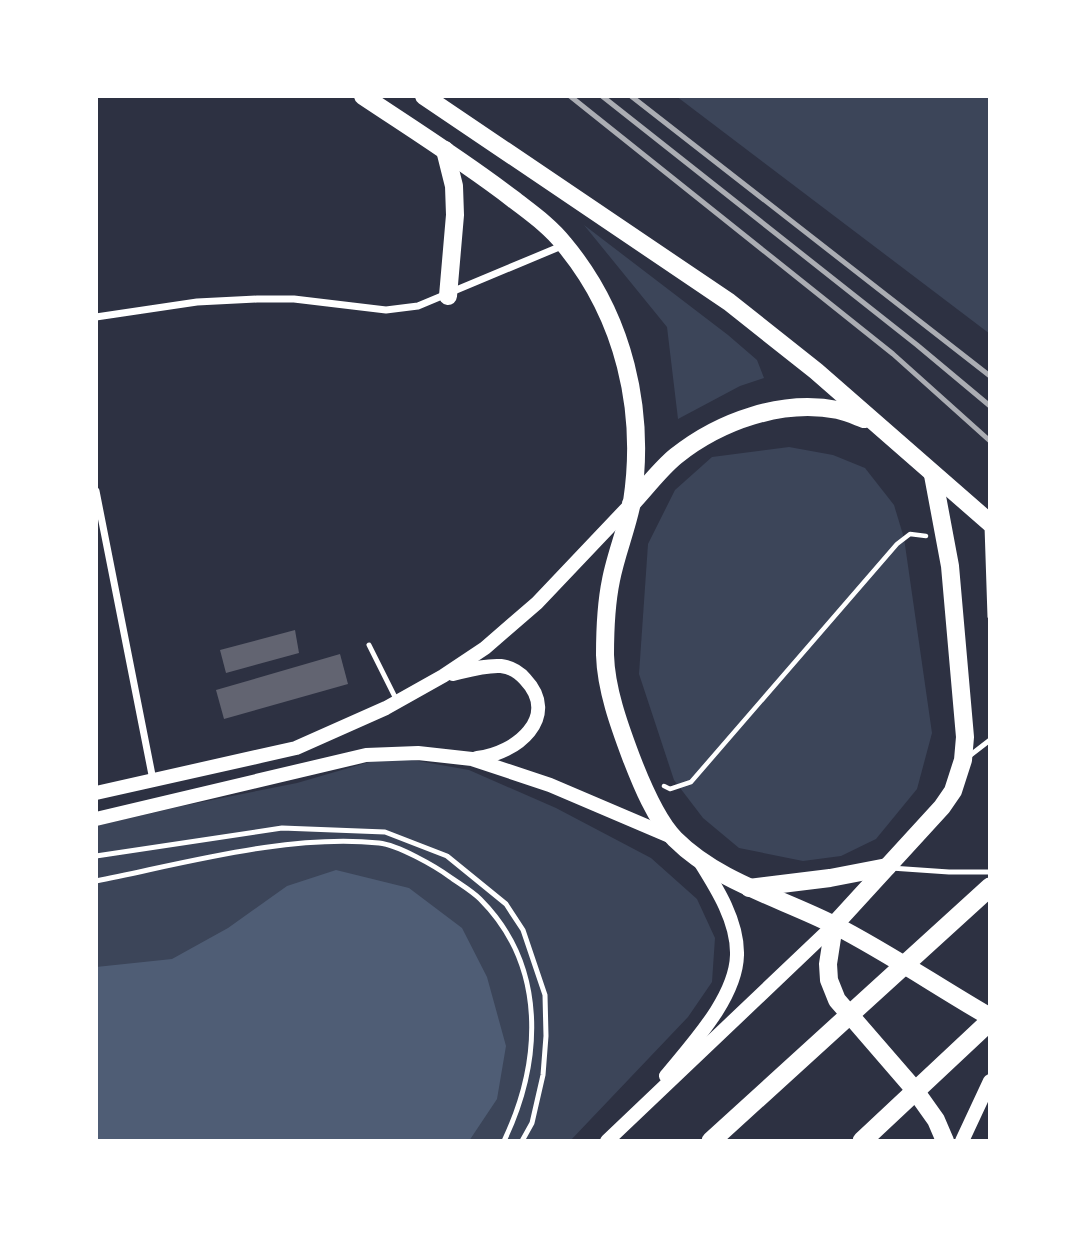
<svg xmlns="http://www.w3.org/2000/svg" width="1086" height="1237" font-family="Rubik,sans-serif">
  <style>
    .green { fill: #3c4559 }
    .water { fill: #4f5d75 }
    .building { fill: #626471 }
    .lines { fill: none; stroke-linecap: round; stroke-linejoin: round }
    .path { stroke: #fff; stroke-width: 4.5 }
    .service { stroke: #fff; stroke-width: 5 }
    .minor { stroke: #fff; stroke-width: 7 }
    .secondary { stroke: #fff; stroke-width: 14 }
    .primary { stroke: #fff; stroke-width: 18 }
    .motorway { stroke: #fff; stroke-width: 19 }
    .rail { stroke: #abadb3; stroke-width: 5 }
  </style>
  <rect width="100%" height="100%" fill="#2d3142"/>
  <g class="green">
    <path d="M676,96H990V334Z"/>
    <path d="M584,225L728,335L757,360L764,378L740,386L678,419L667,327Z"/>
    <path d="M789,447L833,455L865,468L894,505L904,538L932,733L917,789L876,839L841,856L803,861L739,848L703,818L674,780L639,674L648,544L675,490L712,457Z"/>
    <path d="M390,756L469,770L556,808L651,858L697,899L715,938L712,982L688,1017L570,1141H96V826L182,806L297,783Z"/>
  </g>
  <path class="water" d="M336,870L409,888L462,928L487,977L506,1046L497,1099L469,1141H96V967L172,959L228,928L287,886Z"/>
  <g class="building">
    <path d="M295,630L299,653L226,673L220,650Z"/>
    <path d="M340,654L348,684L224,719L216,690Z"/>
  </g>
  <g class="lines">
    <path class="path" d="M664,786L670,789L691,782L897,544L910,534L926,536"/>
    <g class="service">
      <path d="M987,526L990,617"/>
      <path d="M369,645L396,699"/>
      <path d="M968,757L990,740"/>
      <path d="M96,856L282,828L385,832L447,856L506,904L523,930L545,995L546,1036L543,1075L532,1123L522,1141"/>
      <path d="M891,868L949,872H990"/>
      <path d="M96,881C186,863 287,834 379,843C398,845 435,866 450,877C460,884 472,891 480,899C547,966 542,1061 504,1141"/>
    </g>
    <g class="minor">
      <path d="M96,317L197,302L257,299H294L386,310L418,306L564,245"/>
      <path d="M96,491L153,780"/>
    </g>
    <g class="secondary">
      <path d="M453,674C469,670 485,665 501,666C510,667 519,672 525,679C561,717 516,754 477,758"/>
      <path d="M96,793L296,748L386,708L443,676L485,648L537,603L631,504"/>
      <path d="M96,819L366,755L418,753L472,759L550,785L672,837"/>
      <path d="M666,1076C692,1044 736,998 737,955C738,921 716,887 699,860"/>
      <path d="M607,1141L834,925"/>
      <path d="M962,1141L990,1081"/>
    </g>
    <g class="primary">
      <path d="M363,96C414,130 465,162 513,199C531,213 550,226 564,244C624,316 646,410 632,502C627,528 616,554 611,580C606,604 605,630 605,655C606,689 619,725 631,757C641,783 656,820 675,839C718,882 781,898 834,925C887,952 938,987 990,1017"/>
      <path d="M424,96L729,302L816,371L990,523"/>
      <path d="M445,150L454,186L455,215L448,296"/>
      <path d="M933,475L950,566L965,737L963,760L953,791L942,807L834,925L828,964L829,980L837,1000L914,1089L936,1120L945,1141"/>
      <path d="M631,504C646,488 660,469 676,456C720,421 782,399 838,410C847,412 856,416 864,419"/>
      <path d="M749,888L830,878L887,867"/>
    </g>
    <g class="motorway">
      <path d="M711,1141L990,887"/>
      <path d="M862,1141L990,1021"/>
    </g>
    <g class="rail">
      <path d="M570,96L893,354L990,441"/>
      <path d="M602,96L917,345L990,406"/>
      <path d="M631,96L990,376"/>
    </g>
  </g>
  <rect width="1086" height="1237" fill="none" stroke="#ffffff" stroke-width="196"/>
</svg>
